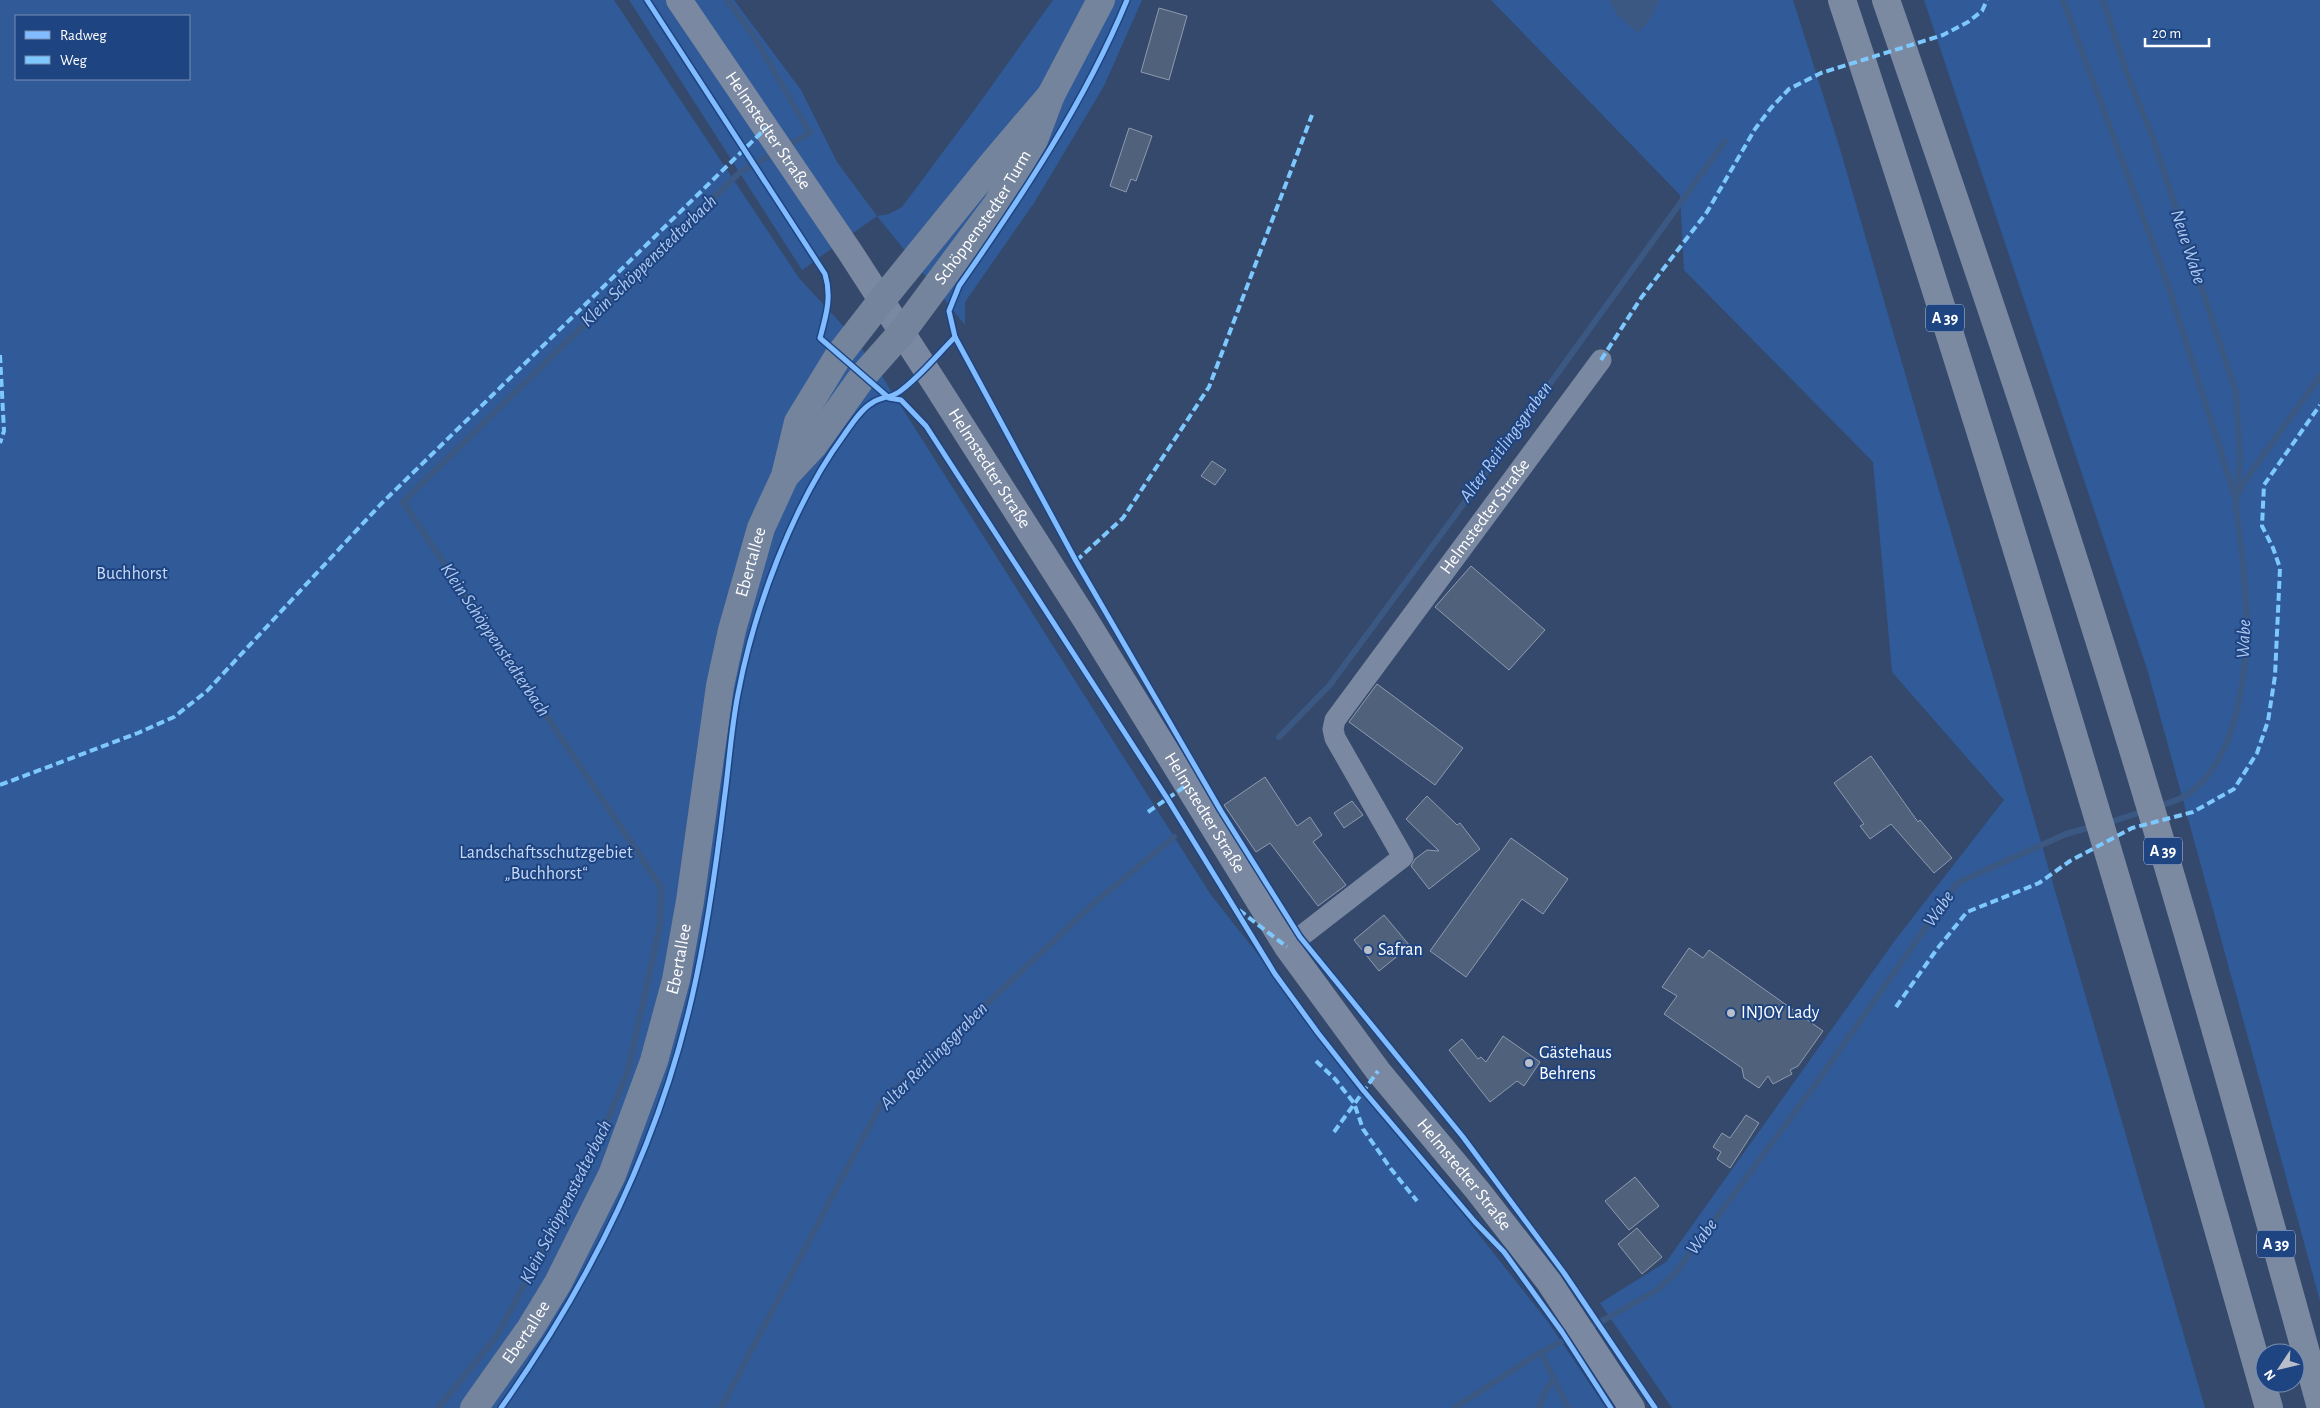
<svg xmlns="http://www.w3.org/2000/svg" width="2320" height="1408" font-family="'Alegreya Sans',sans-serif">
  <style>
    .green { fill: #315a98; fill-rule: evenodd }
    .water { fill: #3b5883 }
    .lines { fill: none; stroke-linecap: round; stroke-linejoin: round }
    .stream { stroke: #3b5883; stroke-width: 6 }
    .building { fill: #50617c; stroke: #8e9aaf }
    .minor { stroke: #7a89a1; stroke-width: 21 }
    .tertiary { stroke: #7a89a1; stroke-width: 26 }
    .secondary { stroke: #75849d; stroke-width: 28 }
    .motorway { stroke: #7b8aa1; stroke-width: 28 }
    .quiet { stroke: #7dc8fe; stroke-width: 4; stroke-dasharray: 8 4; stroke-linecap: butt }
    .cycleway-casing { stroke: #1e4481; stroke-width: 8 }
    .cycleway { stroke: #80bcff; stroke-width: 5 }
    .poi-dot { fill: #b8bfcb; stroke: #1e4481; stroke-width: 2 }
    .labels { text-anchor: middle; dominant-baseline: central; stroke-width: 4; stroke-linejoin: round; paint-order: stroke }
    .shield { fill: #1e4481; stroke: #bcc7d9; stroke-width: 1 }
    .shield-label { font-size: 16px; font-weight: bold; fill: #fff }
    .street-label { font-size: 18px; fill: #fff; stroke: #1e4481 }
    .park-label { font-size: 18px; fill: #c7daf7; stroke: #1e4481 }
    .poi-label { font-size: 18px; fill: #fff; stroke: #1e4481; text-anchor: start }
    .water-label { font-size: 19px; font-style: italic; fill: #aec9f1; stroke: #1e4481 }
  </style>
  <rect width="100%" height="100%" fill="#34496b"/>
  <g class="green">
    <path d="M0,0H614L799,278L847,330L880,373L1211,895L1548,1322L1606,1408H0ZM16,16H189V79H16Z"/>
    <path d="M629,0H734L801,90L837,162L877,216L889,214L902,207L978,105L1053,0H1142L1104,86L1034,203L965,302V325L877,216L802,270Z"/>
    <path d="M1491,0H1793L1840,149L2205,1408H1672L1600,1303L1666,1262L1896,939L2004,800L1892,672L1873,462L1684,270L1680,195Z"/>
    <path d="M1924,0H2320V1301L2148,672Z"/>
  </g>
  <path class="water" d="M1609,0H1659L1651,18L1638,33L1618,16Z"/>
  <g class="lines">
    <g class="stream">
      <path d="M727,0L753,35L810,133L785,147"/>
      <path d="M2063,0L2166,279L2236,500"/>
      <path d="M2103,0L2127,74L2153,138L2236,393L2240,459L2237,494"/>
      <path d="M1279,737L1329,686L1459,510L1725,141"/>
      <path d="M2157,807C2166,803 2177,801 2185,796C2244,759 2250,649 2245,587C2243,565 2241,544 2238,522C2238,516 2235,506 2236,500C2237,494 2242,487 2244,482L2320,376"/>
      <path d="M2107,823L2145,811"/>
      <path d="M1586,1330L1657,1290L1676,1272L1815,1085L1957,883L2066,834L2095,826"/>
      <path d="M1541,1352L1568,1408"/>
      <path d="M438,1408L496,1337L589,1165L628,1071L660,925L661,887L403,502L739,173L776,152"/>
      <path d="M721,1408L882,1102L1094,903L1174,837"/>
      <path d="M1454,1408L1541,1352L1577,1334"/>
      <path d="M1539,1408L1545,1391L1554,1379"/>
    </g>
  </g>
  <g class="building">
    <path d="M1159,8L1187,16L1169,80L1141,72Z"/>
    <path d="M1129,128L1152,136L1136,181L1131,179L1126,192L1110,186Z"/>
    <path d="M1212,461L1226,470L1215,485L1201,476Z"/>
    <path d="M1471,566L1545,630L1509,670L1435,607Z"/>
    <path d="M1377,684L1463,748L1435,785L1349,722Z"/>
    <path d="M1871,756L1918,822L1920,820L1952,858L1934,873L1891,824L1870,839L1860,826L1864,824L1834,783Z"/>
    <path d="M1265,777L1297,826L1310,817L1322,835L1313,842L1346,885L1318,906L1270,843L1256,852L1224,805Z"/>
    <path d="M1427,796L1457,825L1460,823L1480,849L1429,889L1411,866L1415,859L1427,850L1439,851L1406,819Z"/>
    <path d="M1352,801L1363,815L1344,828L1334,813Z"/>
    <path d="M1511,838L1568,879L1543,914L1522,899L1466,977L1430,951Z"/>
    <path d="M1384,915L1410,946L1379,971L1354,940Z"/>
    <path d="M1689,948L1703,958L1709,950L1823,1031L1798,1066L1790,1070L1792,1074L1773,1084L1768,1076L1759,1088L1744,1078L1742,1068L1664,1014L1677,996L1662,987Z"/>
    <path d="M1503,1036L1540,1062L1524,1086L1517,1081L1490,1102L1449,1050L1462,1039L1478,1059L1481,1057L1486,1062Z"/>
    <path d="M1746,1115L1759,1123L1730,1168L1717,1159L1721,1152L1713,1147L1722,1133L1730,1138Z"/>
    <path d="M1635,1177L1659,1206L1629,1230L1605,1201Z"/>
    <path d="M1637,1228L1662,1257L1642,1274L1618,1244Z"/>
  </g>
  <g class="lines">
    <path class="minor" id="s1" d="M1287,947L1403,857L1335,738L1333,729L1335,720L1601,360"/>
    <path class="tertiary" id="s2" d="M679,0L850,252L934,382L1085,619L1287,947L1378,1071L1478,1191L1549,1282L1632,1408"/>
    <g class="secondary">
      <path id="s3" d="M786,475L813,446L863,376L902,332L997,204L1034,140L1051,95L1101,0"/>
      <path id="s4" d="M474,1408L530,1329L558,1283L612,1175L654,1061L676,980L690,901L720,686L732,630L761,528L785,476L798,422L839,355L881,301L993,163L1051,95"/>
    </g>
    <g class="motorway">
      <path d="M1842,0C1996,466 2136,936 2269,1408"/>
      <path d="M1886,0C1957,205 2027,410 2092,617C2174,877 2248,1141 2320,1404"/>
    </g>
    <g class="quiet">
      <path d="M0,355L4,431L0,443"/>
      <path d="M1601,360L1641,298L1707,212L1755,129L1771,108L1789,89L1821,73L1943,35L1968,22L1982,11L1987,0"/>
      <path d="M1076,561L1123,518L1209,387L1312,115"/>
      <path d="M0,785L138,733L174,717L207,691L381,504L766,128"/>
      <path d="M1148,812L1187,785"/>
      <path d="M1239,910L1287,947"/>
      <path d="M1896,1007L1937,949L1967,912L2039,883L2070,861L2132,828L2193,812L2234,789L2257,753L2268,721L2275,676L2280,568L2273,548L2262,526L2264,485L2320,405"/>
      <path d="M1316,1061L1335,1079L1354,1103L1363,1129L1391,1169L1417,1201"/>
      <path d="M1334,1132L1378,1071"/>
    </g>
    <g class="cycleway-casing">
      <g id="cycleway">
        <path d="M647,0L825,274C832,297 826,316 820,338L889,398L901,400L926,426L1167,798L1275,974L1318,1033L1363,1090L1475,1222L1504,1252L1562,1332L1611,1408"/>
        <path d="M1127,0C1085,102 1022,196 959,286L949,311L955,337L1076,561L1221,811L1300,937L1463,1137L1564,1273L1655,1408"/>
        <path d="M501,1408C589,1284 658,1146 692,997C707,932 716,867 724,801C729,766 731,729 738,694C754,609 793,504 844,435C851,425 861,409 872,403C880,397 890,398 899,392C920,377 937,355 955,337"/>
      </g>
    </g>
    <use href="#cycleway" class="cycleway"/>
  </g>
  <g class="poi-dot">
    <circle cx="1368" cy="950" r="5"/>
    <circle cx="1731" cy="1013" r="5"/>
    <circle cx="1529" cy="1063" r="5"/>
  </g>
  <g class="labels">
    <g class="shield">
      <rect x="1926" y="304.5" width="38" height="27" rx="4"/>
      <rect x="2144" y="837.5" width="38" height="27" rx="4"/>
      <rect x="2257" y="1230.5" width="38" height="27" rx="4"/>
    </g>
    <g class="shield-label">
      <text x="1945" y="318">A 39</text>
      <text x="2163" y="851">A 39</text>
      <text x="2276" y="1244">A 39</text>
    </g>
    <g class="street-label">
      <text stroke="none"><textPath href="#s2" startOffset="158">Helmstedter Straße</textPath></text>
      <text stroke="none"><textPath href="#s3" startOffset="325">Schöppenstedter Turm</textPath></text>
      <text stroke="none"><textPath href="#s2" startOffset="562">Helmstedter Straße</textPath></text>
      <text stroke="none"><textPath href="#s1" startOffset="555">Helmstedter Straße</textPath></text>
      <text stroke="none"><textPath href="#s4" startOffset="902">Ebertallee</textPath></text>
      <text stroke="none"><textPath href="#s2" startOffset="968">Helmstedter Straße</textPath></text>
      <text stroke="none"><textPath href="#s4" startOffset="498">Ebertallee</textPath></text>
      <text stroke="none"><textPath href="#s2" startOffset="1414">Helmstedter Straße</textPath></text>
      <text stroke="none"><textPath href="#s4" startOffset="92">Ebertallee</textPath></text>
    </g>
    <g class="park-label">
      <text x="132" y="574">Buchhorst</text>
      <text x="546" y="853">Landschaftsschutzgebiet<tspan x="546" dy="21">„Buchhorst“</tspan></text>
    </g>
    <g class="poi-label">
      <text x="1378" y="950">Safran</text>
      <text x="1741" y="1013">INJOY Lady</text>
      <text x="1539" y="1053">Gästehaus<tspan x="1539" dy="21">Behrens</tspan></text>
    </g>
    <g class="water-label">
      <text transform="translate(2188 247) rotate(72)">Neue Wabe</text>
      <text transform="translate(649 261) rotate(-44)">Klein Schöppenstedterbach</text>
      <text transform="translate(1506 442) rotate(-54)">Alter Reitlingsgraben</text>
      <text transform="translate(2244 639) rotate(-88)">Wabe</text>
      <text transform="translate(495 640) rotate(56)">Klein Schöppenstedterbach</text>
      <text transform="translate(1939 909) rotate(-55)">Wabe</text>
      <text transform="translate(934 1056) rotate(-45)">Alter Reitlingsgraben</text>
      <text transform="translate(566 1202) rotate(-63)">Klein Schöppenstedterbach</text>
      <text transform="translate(1702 1237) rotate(-54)">Wabe</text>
    </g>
  </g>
  <rect x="15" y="15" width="175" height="65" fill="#1e4481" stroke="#788fb3"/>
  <rect x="25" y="31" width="25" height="8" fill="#80bcff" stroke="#788fb3"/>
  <text x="60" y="40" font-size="15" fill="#ffffff">Radweg</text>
  <rect x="25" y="56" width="25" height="8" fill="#7dc8fe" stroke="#788fb3"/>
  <text x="60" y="65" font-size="15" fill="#ffffff">Weg</text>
  <g transform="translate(2280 1368) rotate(235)"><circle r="24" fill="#1e4481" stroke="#788fb3"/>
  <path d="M0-4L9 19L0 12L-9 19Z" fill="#b8bfcb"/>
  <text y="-8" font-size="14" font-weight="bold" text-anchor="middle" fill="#ffffff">N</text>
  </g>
  <path d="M2145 38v8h64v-8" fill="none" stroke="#ffffff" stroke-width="2.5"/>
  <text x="2152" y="38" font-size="15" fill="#ffffff" stroke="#1e4481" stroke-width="4" paint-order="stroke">20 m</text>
</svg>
